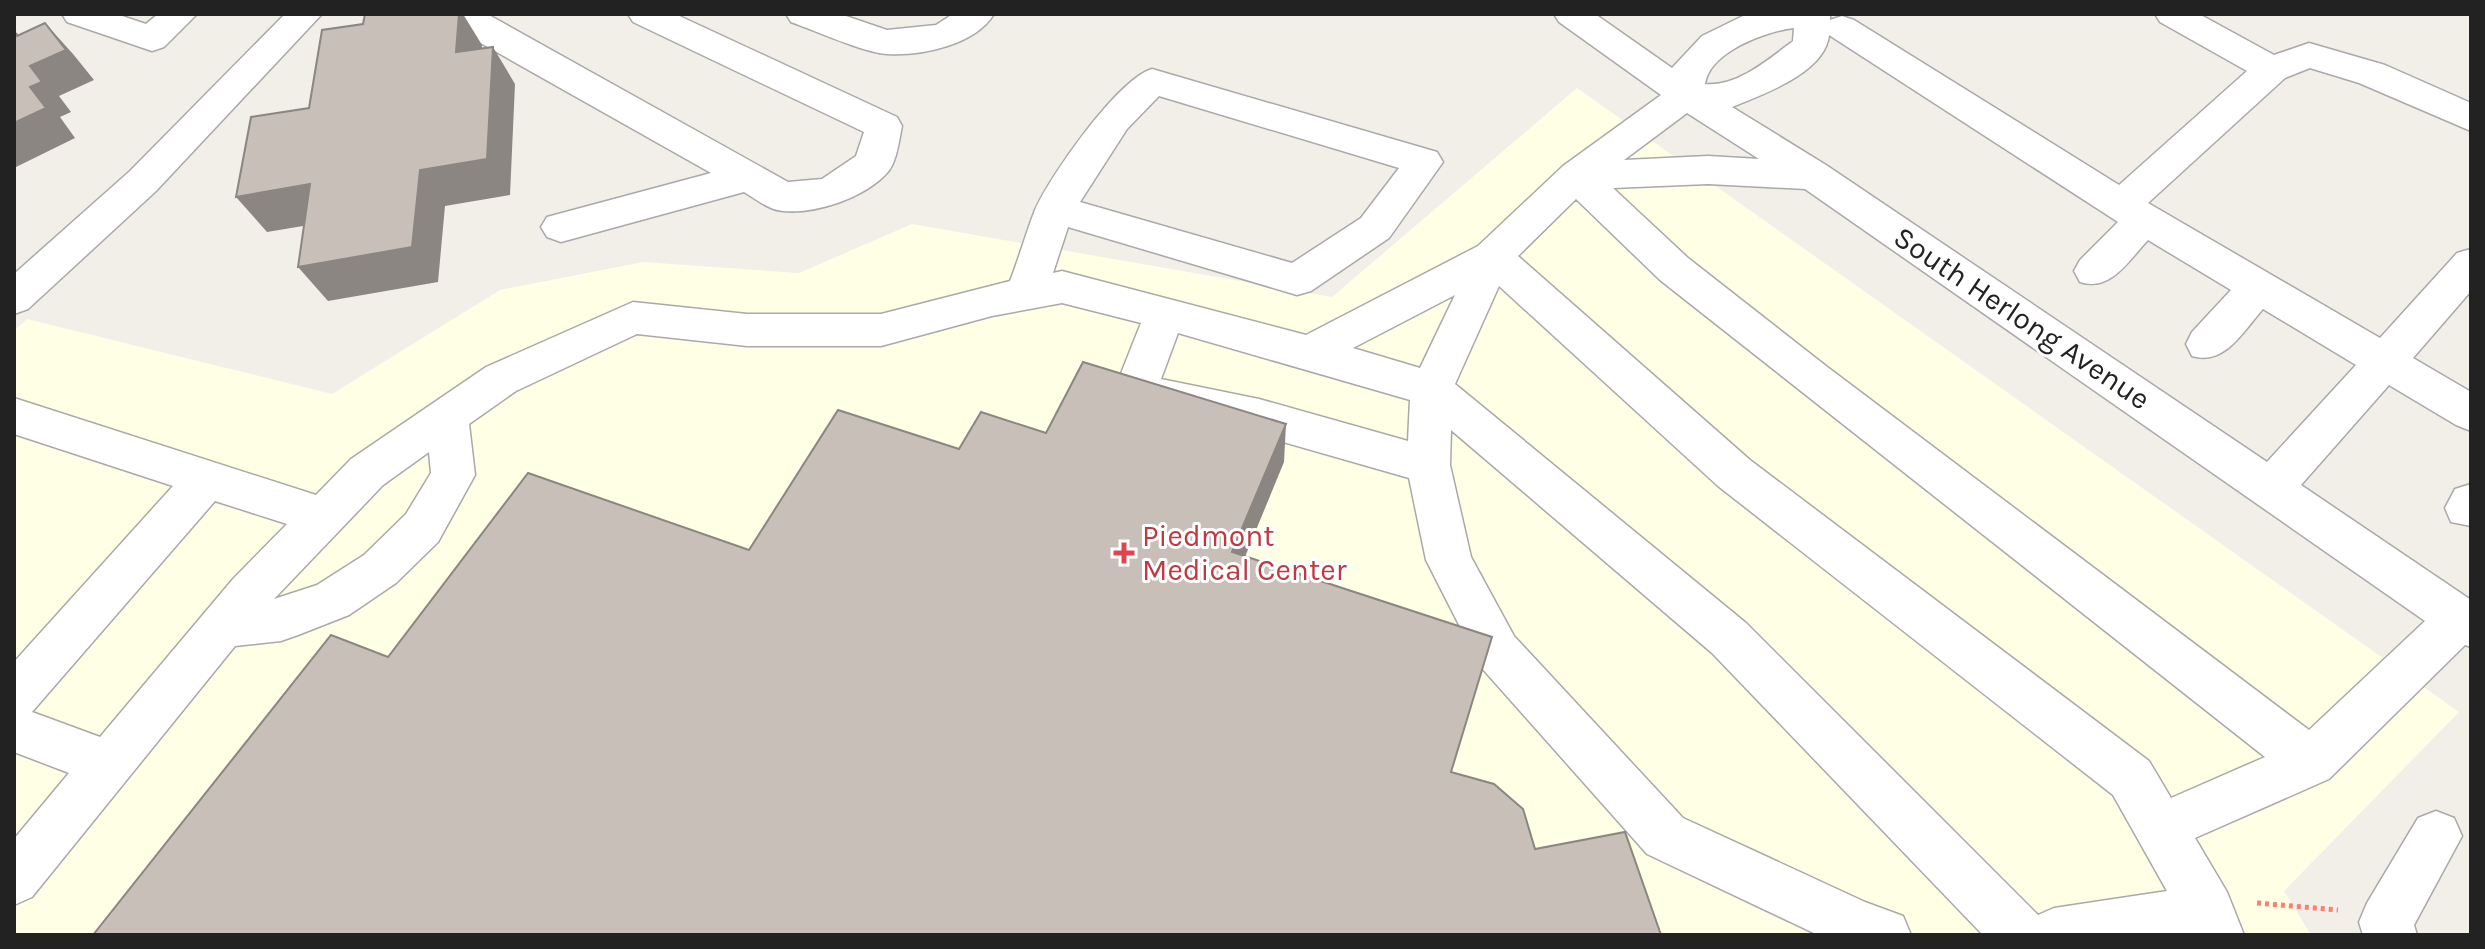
<svg xmlns="http://www.w3.org/2000/svg" width="2485" height="949" font-family="Karla,sans-serif">
  <style>
    .education { fill: #ffffe5 }
    .lines { fill: none; stroke-linecap: round; stroke-linejoin: round }
    .minor-casing { stroke: #a9a9a9; stroke-width: 3 }
    .path { stroke: #fa8072; stroke-width: 5; stroke-dasharray: 4 4; stroke-linecap: butt }
    .minor { fill: #fff; fill-rule: evenodd }
    .shaded-wall { fill: #8b8681 }
    .building { fill: #c7bfb8; stroke: #8b8681; stroke-width: 2 }
    .health-dot { fill: #e0444e; stroke: #fff; stroke-width: 3 }
    .labels { text-anchor: middle; dominant-baseline: central; stroke-width: 6; stroke-linejoin: round; paint-order: stroke }
    .street-label { font-size: 30px; fill: #222; stroke: #fff }
    .health-label { font-size: 30px; fill: #be3a42; stroke: #fff; text-anchor: start }
  </style>
  <rect width="100%" height="100%" fill="#f2efe9"/>
  <path class="education" d="M1577,88L2459,712L2284,891L2311,935H14V331L27,319L332,394L500,290L643,262L799,273L912,224L1332,297Z"/>
  <g class="lines">
    <g class="minor-casing">
      <g id="minor">
        <path d="M62,14H116L146,24L158,14H197L164,47L152,51L67,22Z"/>
        <path d="M285,14H322L156,191L28,309L14,314V274L130,171Z"/>
        <path d="M446,14H487L788,182L822,179L856,156L864,132L633,22L628,14H675L897,117L902,126C899,140 897,162 887,173C864,198 816,214 783,211C769,210 756,199 744,192L561,242L547,237L541,227L547,217L711,173L477,41L451,22Z"/>
        <path d="M786,14H840L887,30L936,25L953,14H994C975,45 922,56 887,54C862,52 816,31 791,22Z"/>
        <path d="M1554,14H1595L1672,68L1702,36L1747,14H1830V20L1842,16L1854,20L2119,185L2247,71L2160,22L2155,14H2199L2274,55L2309,43L2385,65L2471,103V131L2359,83L2310,68L2285,78L2148,203L2380,338L2457,253L2471,249V291L2413,358L2471,392V431L2456,425L2389,385L2301,485L2471,600V647L2465,645L2329,779L2195,838L2227,892L2244,935H1983L1712,653L1451,430L1450,465L1471,557L1514,636L1683,818L1865,902L1903,916L1911,935H1818L1647,854L1480,666L1426,560L1409,478L1259,435L1120,403L1114,391L1141,323L1062,303L992,316L881,346H747L637,334L516,391L469,424L475,475L438,542L396,583L349,615L298,635L281,641L235,646L32,897L14,905V839L69,773L14,752V662L173,486L14,434V398L316,495L351,459L486,367L633,302L747,314H881L1010,281C1019,258 1026,233 1035,210C1050,176 1118,79 1152,69L1437,152L1443,162L1389,238L1311,291L1297,295L1068,227L1053,273L1062,271L1306,335L1478,246L1563,166L1661,95L1559,22ZM1794,28L1793,41C1769,59 1737,87 1705,84C1709,52 1766,31 1794,28ZM1829,35L2118,222L2080,260L2074,271L2080,282C2111,292 2129,260 2148,240L2231,290L2192,332L2186,344L2192,356C2225,366 2243,331 2263,309L2356,365L2267,462L1826,165L1732,107C1763,94 1825,73 1829,35ZM1159,96L1399,168L1361,218L1292,263L1080,202L1127,129ZM1687,113L1759,159L1708,156L1624,160ZM1708,184L1805,189L2425,621L2309,730L1826,366L1688,258L1613,188ZM1576,199L1660,280L2265,757L2171,798L2149,761L1750,460L1518,256ZM1499,286L1718,486L2113,795L2167,891L2054,908L2038,915L1746,623L1455,384ZM1455,295L1420,368L1353,348ZM1178,333L1410,400L1408,441L1259,399L1161,379ZM429,452L431,473L406,514L364,555L317,585L274,599L383,485ZM215,501L287,524L233,579L100,737L32,712Z"/>
        <path d="M2471,484V526L2451,522L2445,508L2455,489Z"/>
        <path d="M2436,811L2454,818L2462,836L2414,925L2417,935H2363L2359,922L2367,903L2418,818Z"/>
      </g>
    </g>
    <path class="path" d="M2257,903L2338,910"/>
    <use href="#minor" class="minor"/>
  </g>
  <g class="shaded-wall">
    <path d="M459,14H463L482,45L479,89L456,52Z"/>
    <path d="M45,23L73,54L94,80L59,96L71,112L60,117L75,138L14,168V123L30,87V66L14,30L39,56Z"/>
    <path d="M493,47L515,84L510,195L445,206L438,282L328,301L298,267L420,170Z"/>
    <path d="M310,184L339,220L267,232L236,197Z"/>
    <path d="M1286,424L1284,462L1233,586L1232,552Z"/>
  </g>
  <g class="building">
    <path d="M365,14H459L456,52L493,47L487,159L420,170L412,247L298,267L310,184L236,197L251,117L309,108L322,30L363,24Z"/>
    <path d="M45,23L66,50L30,66L42,82L30,87L46,108L14,123V32L17,36Z"/>
    <path d="M1083,362L1286,424L1232,552L1492,637L1451,772L1494,784L1523,809L1535,849L1625,832L1661,935H93L331,635L388,657L528,473L749,550L838,410L959,449L981,412L1046,433Z"/>
  </g>
  <path class="health-dot" d="M1120 541h8v8h8v8h-8v8h-8v-8h-8v-8h8z"/>
  <g class="labels">
    <g class="street-label">
      <text transform="translate(2022 318) rotate(34)">South Herlong Avenue</text>
    </g>
    <g class="health-label">
      <text x="1142" y="536">Piedmont<tspan x="1142" dy="34">Medical Center</tspan></text>
    </g>
  </g>
  <rect width="2485" height="949" fill="none" stroke="#222222" stroke-width="32"/>
</svg>
